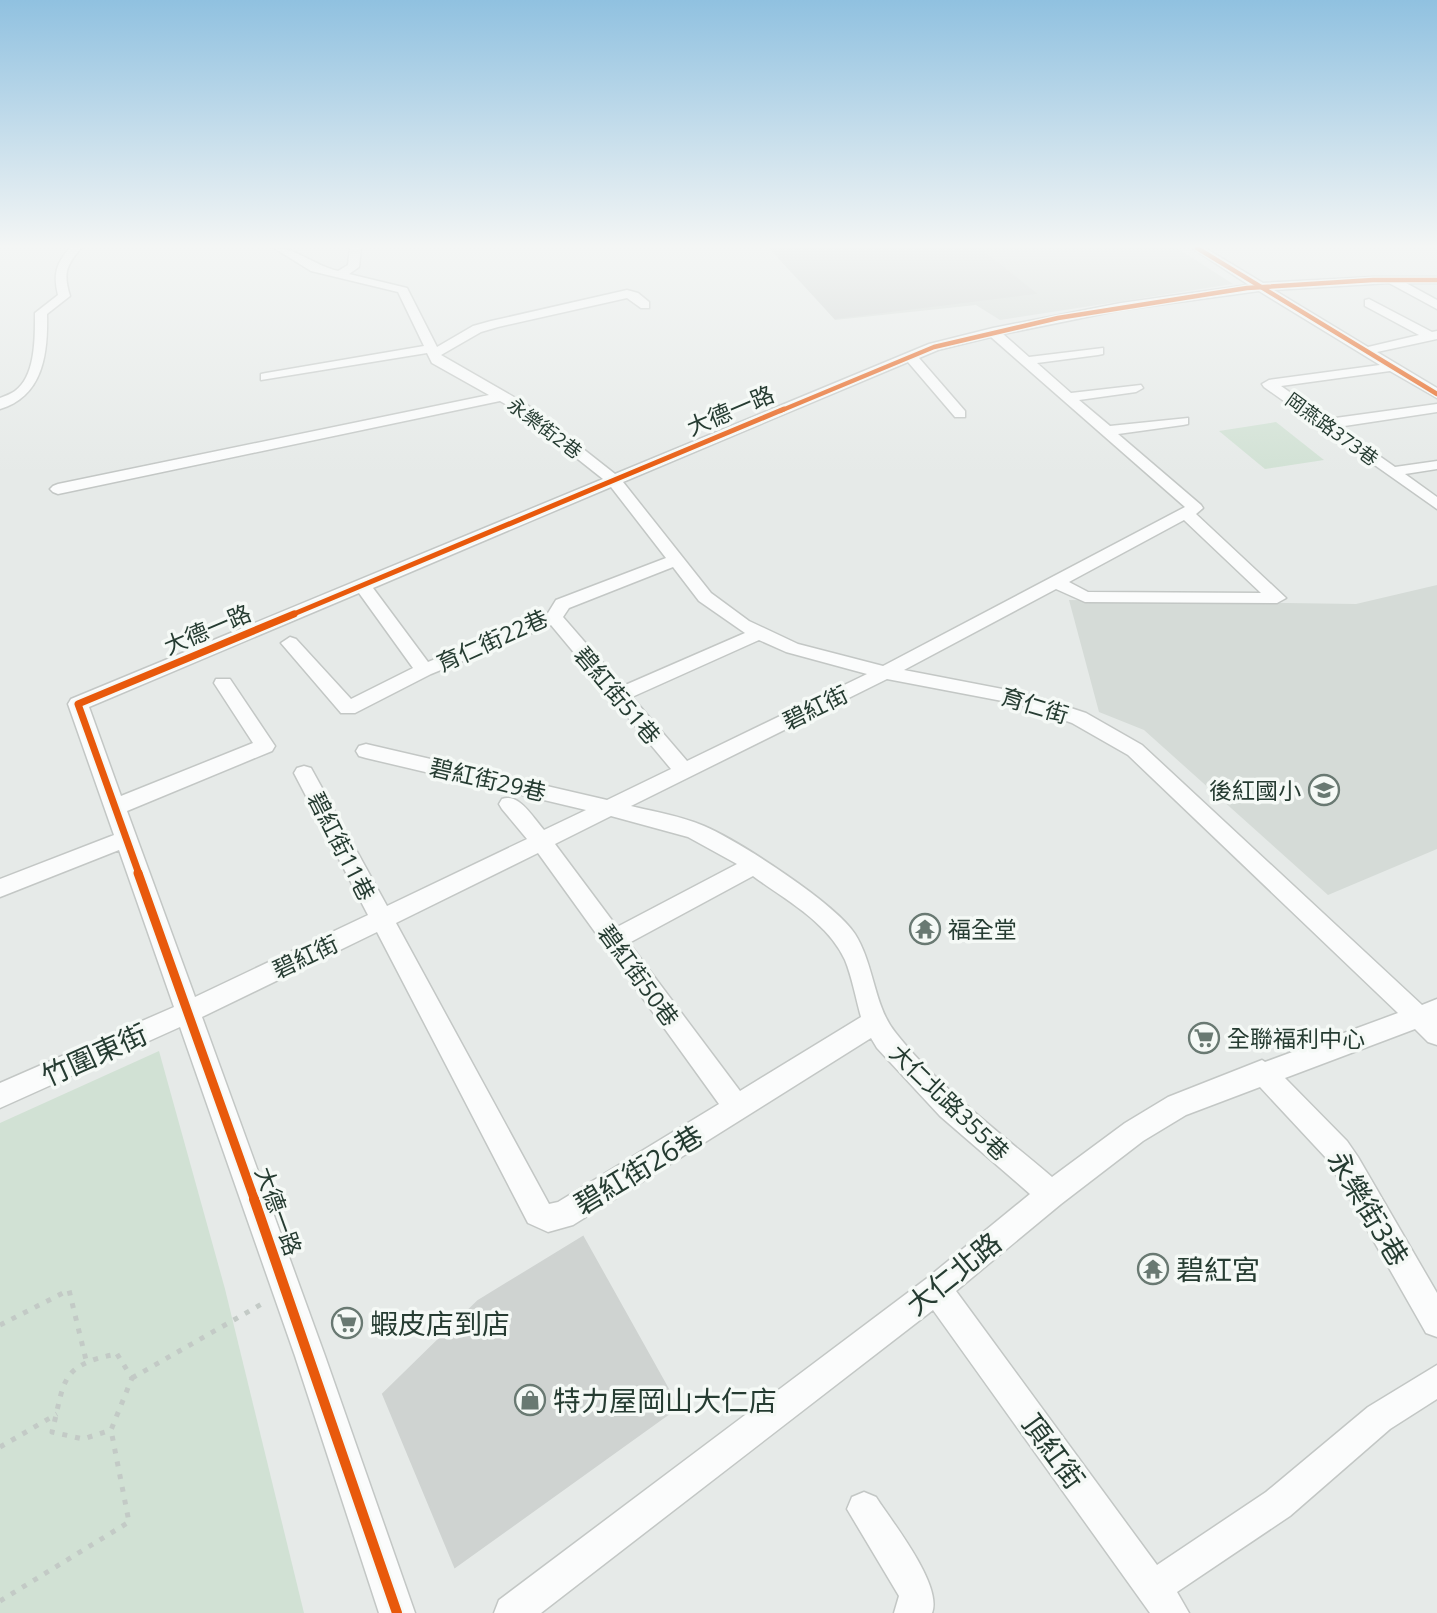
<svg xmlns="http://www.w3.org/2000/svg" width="1437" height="1613" font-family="'Open Sans','Noto Sans TC',sans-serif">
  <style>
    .built { fill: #d5dbd7 }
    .green { fill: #d1e1d4 }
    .building { fill: #cfd3d1; stroke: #cfd3d1; stroke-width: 2 }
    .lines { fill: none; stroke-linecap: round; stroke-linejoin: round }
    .minor-casing { stroke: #c3c7c5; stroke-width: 3 }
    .path { stroke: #c3cac6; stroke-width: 5; stroke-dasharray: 5 8; stroke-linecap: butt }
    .minor { fill: #fbfcfc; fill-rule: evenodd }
    .cycleway-far4-casing { stroke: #f5f9f6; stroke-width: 7 }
    .cycleway-far3-casing { stroke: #f5f9f6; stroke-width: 9 }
    .cycleway-far2-casing { stroke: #f5f9f6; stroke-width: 11 }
    .cycleway-far1-casing { stroke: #f5f9f6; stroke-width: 13 }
    .cycleway-casing { stroke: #f5f9f6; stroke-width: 15 }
    .cycleway-far4 { stroke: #e8590c; stroke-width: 4.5 }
    .cycleway-far3 { stroke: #e8590c; stroke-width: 5 }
    .cycleway-far2 { stroke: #e8590c; stroke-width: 7 }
    .cycleway-far1 { stroke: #e8590c; stroke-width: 9 }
    .cycleway { stroke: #e8590c; stroke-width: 10 }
    .labels { text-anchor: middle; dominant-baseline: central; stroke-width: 7; stroke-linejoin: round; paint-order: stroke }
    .far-street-label { font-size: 19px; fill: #263c32; stroke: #f5f9f6 }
    .street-label { font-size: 23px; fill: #263c32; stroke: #f5f9f6 }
    .poi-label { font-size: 23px; fill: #263c32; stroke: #f5f9f6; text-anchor: start }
    .near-street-label { font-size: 28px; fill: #263c32; stroke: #f5f9f6 }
    .near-poi-label { font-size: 28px; fill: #263c32; stroke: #f5f9f6; text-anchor: start }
  </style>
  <rect width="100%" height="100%" fill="#e6eae8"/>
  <g class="built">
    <path d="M771,248H1177L1233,284L1000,320L976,305L835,320Z"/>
    <path d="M1437,585V849L1328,895L1144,730L1099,712L1069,600L1356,604Z"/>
  </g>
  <g class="green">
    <path d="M1276,422L1324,460L1265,469L1219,431Z"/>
    <path d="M159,1051L225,1289L304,1613H0V1123Z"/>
  </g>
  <g class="building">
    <path d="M770,248H978L1035,293L835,318Z"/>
    <path d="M583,1237L678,1407L455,1567L383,1394L478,1301Z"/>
  </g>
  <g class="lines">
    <g class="minor-casing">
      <g id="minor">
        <path d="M70,248H81C66,266 63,273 70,296L47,314C48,354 43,396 0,409V398C5,396 11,394 15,391C36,376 35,336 35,313L58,295C53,275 56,263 70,248Z"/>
        <path d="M274,248C297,248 315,266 338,271L348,265L350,248H361L359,267L349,274L407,288L437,347L473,326L491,321L627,290L638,293L649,302V308H641L627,298L498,327L481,332L441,355L526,404L615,474L929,344L993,328L1121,303L1249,285L1192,248H1205L1263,283L1373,277H1437V283H1406L1437,300V309L1389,283L1274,290L1368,347L1419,335L1365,306V300L1369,299L1432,332L1437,331V339L1377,352L1437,388V398L1390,371L1281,386L1328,419L1437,404V412L1338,427L1395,467L1437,461V469L1405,474L1437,497V509L1264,387L1262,384L1269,380L1380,365L1259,291L1121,310L1003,334L1029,357L1103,348V354L1098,355L1037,363L1071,393L1141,385L1143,388L1136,392L1079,400L1110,426L1188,418V424L1183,425L1118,434L1201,505L1203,508L1196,514L1286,598L1277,603L1085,602L1056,589L904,670L1028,694L1086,713L1142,745L1422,1005L1437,999V1045L1428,1042L1415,1029L1285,1078L1347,1141L1358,1157L1437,1293V1337L1426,1333L1327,1159L1260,1087L1186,1115L1143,1141L1061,1204L956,1291L1157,1565L1266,1492L1368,1407L1437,1365V1399L1390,1429L1290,1516L1177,1592L1189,1613H1150L933,1310L541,1613H494L499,1600L926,1279L1030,1194L940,1116L877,1048L871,1038L573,1225L548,1232L528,1223L377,932L202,1017L325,1356L415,1613H379L295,1356L180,1027L0,1108V1083L174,1007L119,850L0,897V879L114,835L68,704L71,699L603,479L516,410L500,401L58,494L53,492L50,489L53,486L58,484L489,395L432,363L427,353L261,380V374L266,373L424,346L398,292L311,271ZM991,337L1185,507L883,666L798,644L749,621L711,593L623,482L908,362L955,417H965V411L919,358L938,350ZM611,487L666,558L556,600L548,613L428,662L373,588ZM1184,520L1261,593L1088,592L1069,582ZM673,567L699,601L745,633L623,686L563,617L569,608ZM359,593L413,668L351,699L296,639L290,637L281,643L341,713H355L431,674L551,625L671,769L607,800L366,744L359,746L356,751L359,756L366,758L586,810L544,830C533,818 520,793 502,799L499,804L502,809L527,839L387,906L311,768L304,766L297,768L294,773L368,915L195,997L127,811L272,751L275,746L230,679H216L214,683L253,743L121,796L89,707ZM759,640L786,652L867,674L687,761L632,697ZM887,679L1018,704L1072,723L1128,755L1398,1013L1265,1062L1262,1060L1168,1097L1125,1123L1052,1177C1000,1133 936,1085 895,1032C874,1006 874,964 855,934C835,903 739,841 704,826C681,816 655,812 631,806ZM611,816L688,837L737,864L617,927L555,844ZM538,853L719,1104L558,1202L549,1204L396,923ZM753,876C784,899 828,922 845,960C852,977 856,999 861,1017L740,1091L629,943Z"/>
        <path d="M864,1492L876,1497C892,1522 943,1585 932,1613H894L899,1596L847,1509L852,1497Z"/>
      </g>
    </g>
    <g class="path">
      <path d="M0,1325L69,1290L86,1360"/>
      <path d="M117,1354L132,1378L111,1430L83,1439L52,1432C65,1381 59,1365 117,1354Z"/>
      <path d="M132,1378L267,1301"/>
      <path d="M0,1447L57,1414"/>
      <path d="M0,1601L129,1522L111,1430"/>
    </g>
    <use href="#minor" class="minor"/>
    <g class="cycleway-far4-casing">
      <g id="cycleway-far4">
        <path d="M1197,248L1437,394"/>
        <path d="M780,411L934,347L1058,318L1247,288L1373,280H1437"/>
      </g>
    </g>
    <g class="cycleway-far3-casing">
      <path id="cycleway-far3" d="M289,616L784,409"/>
    </g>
    <g class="cycleway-far2-casing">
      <path id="cycleway-far2" d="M139,874L78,704L294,614"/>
    </g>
    <g class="cycleway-far1-casing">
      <path id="cycleway-far1" d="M138,873L255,1201"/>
    </g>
    <g class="cycleway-casing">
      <path id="cycleway" d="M254,1199L397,1613"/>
    </g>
    <use href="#cycleway-far4" class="cycleway-far4"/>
    <use href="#cycleway-far3" class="cycleway-far3"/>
    <use href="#cycleway-far2" class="cycleway-far2"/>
    <use href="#cycleway-far1" class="cycleway-far1"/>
    <use href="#cycleway" class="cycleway"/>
  </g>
  <linearGradient id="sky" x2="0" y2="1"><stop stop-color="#90c1e0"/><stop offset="0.52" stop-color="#f4f6f5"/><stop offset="1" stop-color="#f4f6f5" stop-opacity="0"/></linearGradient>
  <rect width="1437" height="474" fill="url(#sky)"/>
  <defs>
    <g id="school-ring" transform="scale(1.575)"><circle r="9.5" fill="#f5f9f6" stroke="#697972" stroke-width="1.5"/><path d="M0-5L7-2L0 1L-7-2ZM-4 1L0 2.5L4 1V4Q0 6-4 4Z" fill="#697972"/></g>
    <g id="temple-ring" transform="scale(1.575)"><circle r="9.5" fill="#f5f9f6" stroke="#697972" stroke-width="1.5"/><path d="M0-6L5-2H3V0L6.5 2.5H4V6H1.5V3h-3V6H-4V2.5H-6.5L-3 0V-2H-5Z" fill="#697972"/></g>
    <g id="supermarket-ring" transform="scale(1.575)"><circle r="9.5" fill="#f5f9f6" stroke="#697972" stroke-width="1.5"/><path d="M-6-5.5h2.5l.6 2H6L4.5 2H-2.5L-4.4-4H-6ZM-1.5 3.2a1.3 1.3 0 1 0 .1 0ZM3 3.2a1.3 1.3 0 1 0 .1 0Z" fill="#697972"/></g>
    <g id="shop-ring" transform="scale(1.575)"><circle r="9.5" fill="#f5f9f6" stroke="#697972" stroke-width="1.5"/><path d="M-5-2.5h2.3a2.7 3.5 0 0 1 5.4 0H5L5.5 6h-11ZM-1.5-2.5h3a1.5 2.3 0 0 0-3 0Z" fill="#697972"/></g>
  </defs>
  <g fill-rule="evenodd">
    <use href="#school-ring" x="1324" y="790"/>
    <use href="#temple-ring" x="925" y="929"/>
    <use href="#supermarket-ring" x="1204" y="1038"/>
    <use href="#temple-ring" x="1153" y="1269"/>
    <use href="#supermarket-ring" x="347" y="1323"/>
    <use href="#shop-ring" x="530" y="1400"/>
  </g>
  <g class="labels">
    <g class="far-street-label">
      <text transform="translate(545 428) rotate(37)">永樂街2巷</text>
      <text transform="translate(1332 429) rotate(36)">岡燕路373巷</text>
    </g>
    <g class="street-label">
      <text transform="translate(730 410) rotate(-23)">大德一路</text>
      <text transform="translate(207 629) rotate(-23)">大德一路</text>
      <text transform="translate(492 640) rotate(-24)">育仁街22巷</text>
      <text transform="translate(618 695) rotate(50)">碧紅街51巷</text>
      <text transform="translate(1035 705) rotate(17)">育仁街</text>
      <text transform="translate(815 707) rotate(-26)">碧紅街</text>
      <text transform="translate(488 779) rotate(13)">碧紅街29巷</text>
      <text transform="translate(342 846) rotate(63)">碧紅街11巷</text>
      <text transform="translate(305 956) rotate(-25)">碧紅街</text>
      <text transform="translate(639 975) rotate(54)">碧紅街50巷</text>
      <text transform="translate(950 1102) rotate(44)">大仁北路355巷</text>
      <text transform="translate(279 1211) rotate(70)">大德一路</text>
    </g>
    <g class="poi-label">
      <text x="1301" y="790" text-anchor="end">後紅國小</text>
      <text x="948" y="929">福全堂</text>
      <text x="1227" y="1038">全聯福利中心</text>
    </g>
    <g class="near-street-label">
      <text transform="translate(94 1054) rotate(-24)">竹圍東街</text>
      <text transform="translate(638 1169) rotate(-31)">碧紅街26巷</text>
      <text transform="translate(1369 1208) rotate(59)">永樂街3巷</text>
      <text transform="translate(953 1273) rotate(-39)">大仁北路</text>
      <text transform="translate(1054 1451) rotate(54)">頂紅街</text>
    </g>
    <g class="near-poi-label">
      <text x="1176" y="1269">碧紅宮</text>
      <text x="370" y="1323">蝦皮店到店</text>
      <text x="553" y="1400">特力屋岡山大仁店</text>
    </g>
  </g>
</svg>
